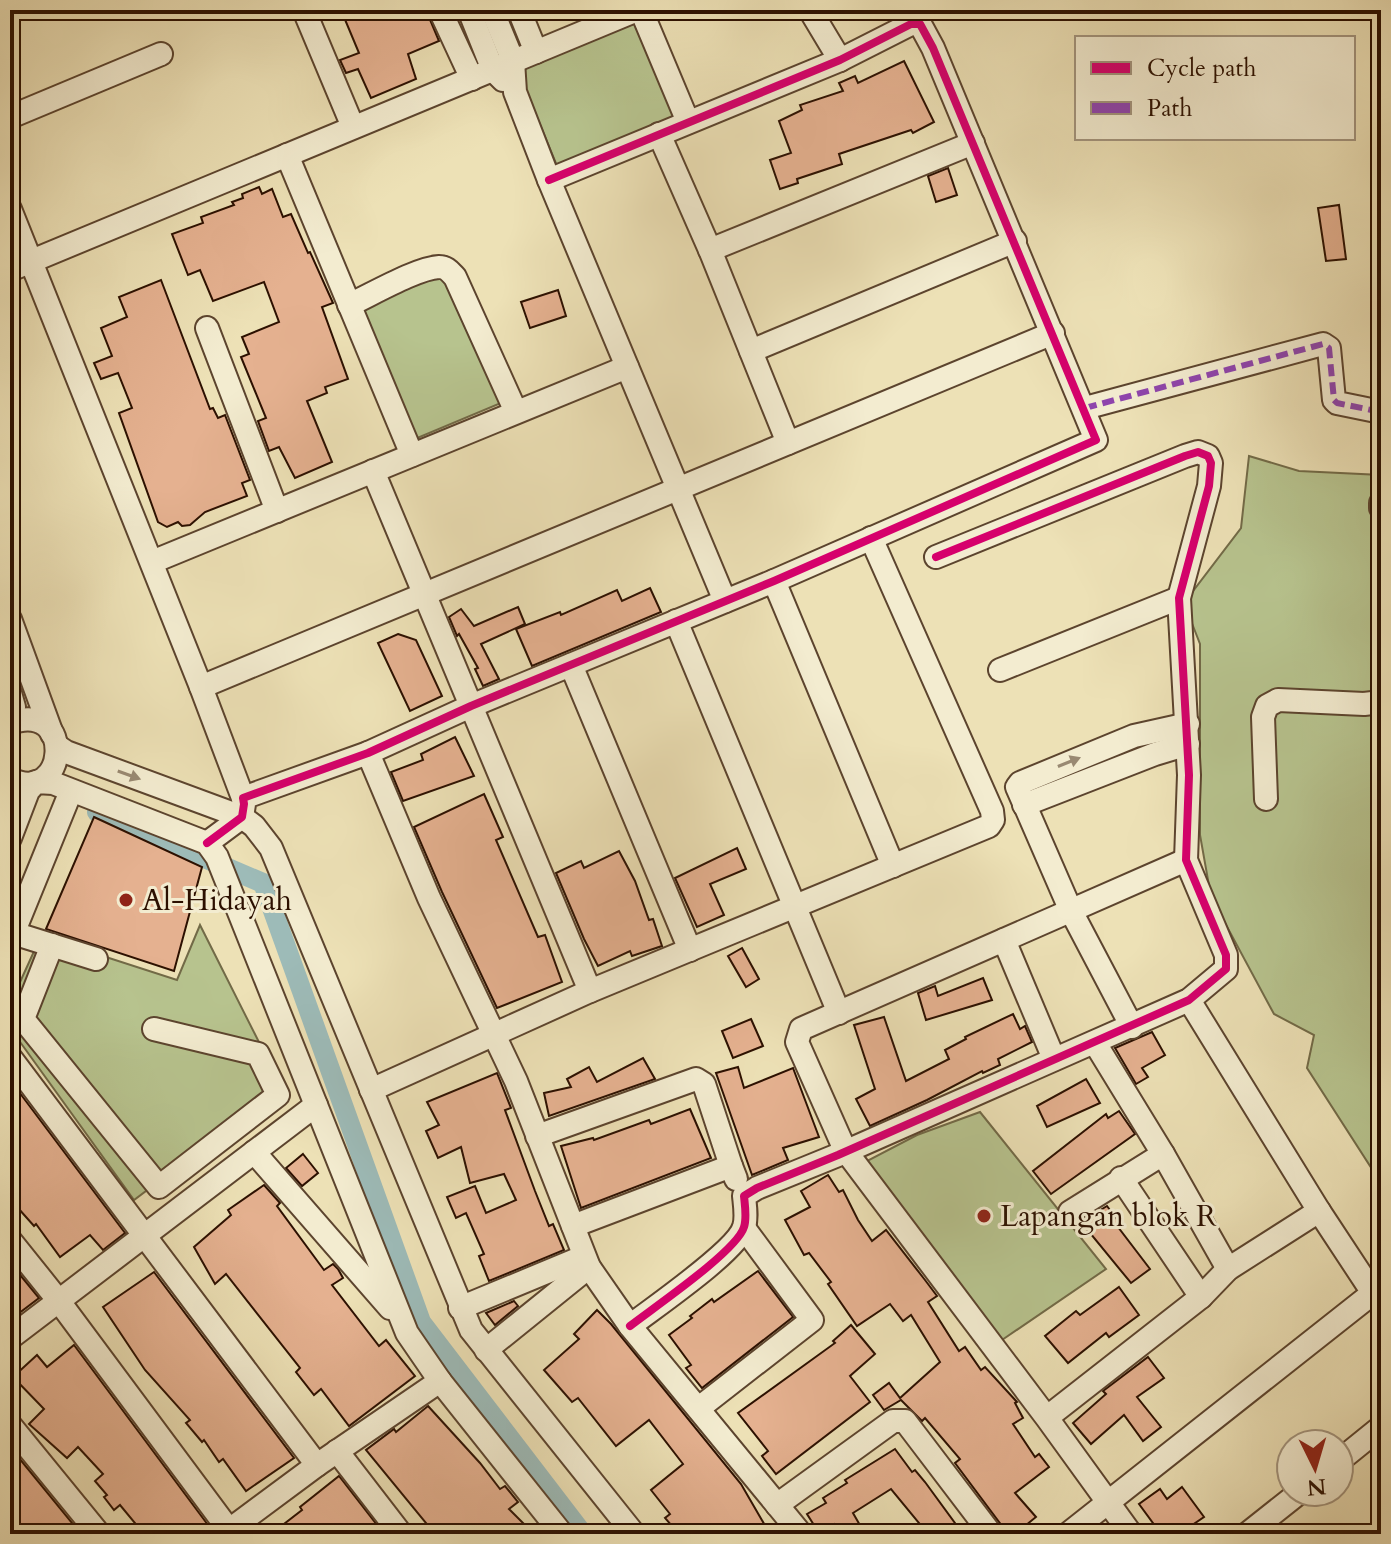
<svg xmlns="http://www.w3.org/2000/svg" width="1391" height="1544" font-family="Cardo,serif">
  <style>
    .green { fill: #b7c38e; stroke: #726a47; stroke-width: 2 }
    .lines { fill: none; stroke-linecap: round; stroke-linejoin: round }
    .canal { stroke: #9dbbb8; stroke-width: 20 }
    .building { fill: #e5b190; stroke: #2c1000; stroke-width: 2 }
    .minor-casing { stroke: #5c442e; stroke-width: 26 }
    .minor { stroke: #f3ecd0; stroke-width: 22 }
    .quiet { stroke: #8e44ad; stroke-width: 6; stroke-dasharray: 12 6; stroke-linecap: butt }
    .cycleway-casing { stroke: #f3ecd0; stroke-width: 13 }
    .cycleway { stroke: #d6006c; stroke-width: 8 }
    .oneway { fill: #998972 }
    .poi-dot { fill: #8f2418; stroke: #f3ecd0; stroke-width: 3 }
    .labels { text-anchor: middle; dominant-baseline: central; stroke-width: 6; stroke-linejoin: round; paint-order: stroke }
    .poi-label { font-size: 30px; fill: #2c1000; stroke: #f3ecd0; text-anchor: start }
  </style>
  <rect width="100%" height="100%" fill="#ede1b6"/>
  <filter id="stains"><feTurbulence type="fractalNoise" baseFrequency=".0025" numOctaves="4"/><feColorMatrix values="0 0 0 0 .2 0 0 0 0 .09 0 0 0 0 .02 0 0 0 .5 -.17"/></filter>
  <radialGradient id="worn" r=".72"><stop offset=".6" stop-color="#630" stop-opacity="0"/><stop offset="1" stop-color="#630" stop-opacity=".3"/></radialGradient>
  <g class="green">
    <path d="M636,19L678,116L557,166L518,71Z"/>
    <path d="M444,273L501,403L415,439L360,308Z"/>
    <path d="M1249,456L1299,471L1381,475V1183L1307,1068L1314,1035L1274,1014L1211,897L1200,835V644L1184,603L1241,528Z"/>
    <path d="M200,925L282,1088L134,1200L10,1028V1004L41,936L177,980Z"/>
    <path d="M980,1112L1106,1269L1002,1340L865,1162L917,1135Z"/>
  </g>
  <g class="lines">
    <path class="canal" d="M97,812L263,883L421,1322L583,1534"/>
  </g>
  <g class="building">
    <path d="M341,10H426L439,41L408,54L416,79L371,98L358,69L346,73L340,60L359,53Z"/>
    <path d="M904,61L934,122L913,133L911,130L839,154L842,164L797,179L798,183L780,189L770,160L791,153L779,121L802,110L800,105L843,91L839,83L855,76L858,83Z"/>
    <path d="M948,168L957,195L936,202L928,176Z"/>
    <path d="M259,187L262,194L272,189L283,217L291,214L308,253L310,252L333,303L322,307L348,379L325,387L327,393L307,401L332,462L295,478L279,447L269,451L258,421L266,418L241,357L249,354L242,337L279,322L264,282L213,301L200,270L188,275L172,234L203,223L201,217L234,205L232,202L243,198L242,194Z"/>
    <path d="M1339,205L1346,259L1326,261L1318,208Z"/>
    <path d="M161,280L210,409L213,408L218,418L225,415L250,480L242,483L247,496L205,512L190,525L182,526L178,522L167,527L158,522L119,413L132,408L118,373L101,379L94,363L112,356L101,328L127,317L119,297Z"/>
    <path d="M558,290L566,316L530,328L521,302Z"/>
    <path d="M650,588L661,612L532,666L516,629L560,612L561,615L617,590L622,601Z"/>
    <path d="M518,607L525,624L481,644L499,679L483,686L475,669L478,668L459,634L457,636L449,617L461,609L474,626Z"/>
    <path d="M398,634L416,640L442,696L410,711L378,643Z"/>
    <path d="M455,737L474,776L403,801L391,772L423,760L421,754Z"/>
    <path d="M484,794L503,837L496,840L538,937L545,935L562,982L497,1008L442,892L414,827Z"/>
    <path d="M94,817L202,867L174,971L46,929Z"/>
    <path d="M737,848L746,869L710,884L724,915L697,927L675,878Z"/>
    <path d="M619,851L635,881L649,920L653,919L662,946L632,956L630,951L598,966L584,939L556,873L581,861L584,868Z"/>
    <path d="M742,948L759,979L746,987L728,956Z"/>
    <path d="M983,978L992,1000L926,1020L918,993L935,986L938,996Z"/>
    <path d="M1013,1014L1020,1029L1025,1026L1032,1042L998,1059L1000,1065L983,1073L982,1071L927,1100L870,1126L856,1099L875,1089L854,1025L884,1017L906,1081L949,1059L945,1050L966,1039L965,1037Z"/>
    <path d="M751,1019L763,1046L733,1058L722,1031Z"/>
    <path d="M1152,1032L1165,1055L1142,1068L1148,1077L1136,1084L1115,1048Z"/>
    <path d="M643,1058L655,1079L549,1116L544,1093L571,1087L567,1079L589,1067L597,1082Z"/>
    <path d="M738,1067L744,1088L793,1068L819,1137L783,1148L788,1160L752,1175L716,1073Z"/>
    <path d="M497,1073L511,1108L505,1110L535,1191L549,1226L553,1224L564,1250L489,1281L479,1256L484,1254L466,1213L456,1218L447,1197L475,1186L486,1213L516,1200L504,1174L470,1183L461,1147L438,1158L426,1131L439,1125L427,1102Z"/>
    <path d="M1086,1079L1100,1103L1047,1127L1037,1106Z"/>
    <path d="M10,1080L125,1233L103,1250L90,1235L60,1257L36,1224L34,1226L10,1199Z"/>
    <path d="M690,1109L711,1158L581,1208L561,1146L593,1138L594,1140L649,1120L651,1124Z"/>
    <path d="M1119,1111L1135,1134L1051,1194L1033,1171L1106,1114L1108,1118Z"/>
    <path d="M303,1154L318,1173L302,1186L286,1168Z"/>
    <path d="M828,1175L839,1192L843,1190L858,1220L872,1241L886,1230L925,1280L937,1296L928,1302L959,1351L965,1347L981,1370L985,1367L1017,1402L1015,1403L1023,1418L1013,1424L1035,1457L1039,1454L1049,1467L1015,1493L1036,1517L1015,1534H1005L1002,1526L955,1463L960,1459L925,1418L922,1421L901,1400L884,1410L873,1395L889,1383L900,1398L940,1362L911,1315L903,1321L890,1304L857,1326L828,1284L831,1282L809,1253L804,1255L785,1220L810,1207L801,1191Z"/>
    <path d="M264,1185L280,1203L277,1206L324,1270L333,1264L338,1269L343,1278L332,1285L379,1346L386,1340L415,1376L349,1426L321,1389L314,1395L296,1372L300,1368L226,1274L215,1284L194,1247L231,1215L228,1210Z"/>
    <path d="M1107,1206L1121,1225L1118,1227L1150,1269L1131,1283L1081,1222Z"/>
    <path d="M758,1271L793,1317L702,1388L686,1368L691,1365L669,1335L692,1318L690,1316L712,1299L714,1302Z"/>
    <path d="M154,1272L294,1458L246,1491L223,1459L219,1462L204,1440L202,1442L186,1423L190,1420L145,1370L103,1307Z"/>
    <path d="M21,1276L39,1298L10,1320V1285Z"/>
    <path d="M1119,1287L1139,1315L1109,1337L1106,1333L1068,1363L1045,1336L1076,1311L1080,1315Z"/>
    <path d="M514,1301L518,1306L495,1325L486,1313Z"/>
    <path d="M597,1310L611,1324L741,1484L770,1534H679L665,1518L670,1514L651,1490L683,1464L649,1420L616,1446L578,1398L572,1402L544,1370L579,1339L574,1334Z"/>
    <path d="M851,1325L875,1354L850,1376L870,1402L776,1474L762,1456L768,1451L738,1413L835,1343L833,1341Z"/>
    <path d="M74,1345L208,1525L197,1534H144L120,1505L114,1510L104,1497L107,1495L95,1481L103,1474L78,1447L67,1458L29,1424L44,1409L13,1377L37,1355L47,1367Z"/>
    <path d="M1148,1357L1164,1378L1137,1397L1161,1427L1143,1441L1124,1415L1091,1444L1073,1423L1106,1394L1103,1391Z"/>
    <path d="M428,1406L480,1463L500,1489L505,1486L518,1502L509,1509L534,1534H435L366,1450L394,1429L396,1432Z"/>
    <path d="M10,1447L81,1534H10Z"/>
    <path d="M895,1449L912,1472L915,1470L925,1482L963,1534H928L891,1489L853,1513L865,1534H840L834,1524L819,1533L807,1514L826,1503L823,1498L847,1483L845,1480Z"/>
    <path d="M339,1476L381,1530L376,1534H271L302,1510L300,1507Z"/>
    <path d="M1182,1487L1204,1517L1179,1534H1161L1139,1504L1160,1489L1167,1499Z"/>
  </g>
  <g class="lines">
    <g class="minor-casing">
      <g id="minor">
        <path d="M304,10L353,127"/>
        <path d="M440,10L472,79"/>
        <path d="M469,10L493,70L503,80"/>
        <path d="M492,10L513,61L515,92L549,180L725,601"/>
        <path d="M519,10L536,52"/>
        <path d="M641,10L688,122"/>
        <path d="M810,10L840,60"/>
        <path d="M10,117L161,54"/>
        <path d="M659,134L710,250L788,443"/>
        <path d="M287,155L412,455"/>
        <path d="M10,209L201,687L243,798"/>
        <path d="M710,250L973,143"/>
        <path d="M10,270L637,10"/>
        <path d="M349,305C371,295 417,268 439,267C447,267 450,272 455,277L516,412"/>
        <path d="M207,328L277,511"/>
        <path d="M751,351L1015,241"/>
        <path d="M1085,408L1323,344L1329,348L1334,400L1337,403L1381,412"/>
        <path d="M373,471L590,991"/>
        <path d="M1381,503V508"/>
        <path d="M152,562L627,367"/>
        <path d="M774,581L893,866"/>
        <path d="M10,619L52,734"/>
        <path d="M676,621L839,1013"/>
        <path d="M571,665L690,950"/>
        <path d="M1000,670L1179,598"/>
        <path d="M201,687L1053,333"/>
        <path d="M10,693L14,707L10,720"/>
        <path d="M10,723C76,699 68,807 10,779"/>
        <path d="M57,746L66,752L242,817L254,826L271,848L471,1330L634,1534"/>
        <path d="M368,753L429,898L516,1081L589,1267L630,1326L801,1534"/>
        <path d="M1266,799L1263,717L1267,706L1278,700L1364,704L1381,702"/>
        <path d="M1024,805L1155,754L1188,744"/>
        <path d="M10,838L28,791L36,782L53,783L207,843L217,857L407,1333L440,1381L562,1534"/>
        <path d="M207,843L242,817L244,804L243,798L368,753L471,706L774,581L1096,440L933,48L920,24H911L840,60L549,180"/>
        <path d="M13,933L96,959"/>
        <path d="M1004,940L1054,1059"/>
        <path d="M10,941L71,791"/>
        <path d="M52,945L23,1019L159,1187L278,1095L258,1054L154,1029"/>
        <path d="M1132,1027L1071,911L1017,787L1020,783L1134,736L1188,724"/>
        <path d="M1095,1043L1163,1154L1228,1269"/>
        <path d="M10,1057L317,1465"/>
        <path d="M371,1090L590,991L989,826L993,820L992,811L871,538"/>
        <path d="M537,1136L696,1079L704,1084L731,1166"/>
        <path d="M254,1152L390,1308"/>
        <path d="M1121,1178L1201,1297"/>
        <path d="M1070,1212L1163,1154"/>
        <path d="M573,1226L731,1166L736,1179"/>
        <path d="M10,1240L58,1300L232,1534"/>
        <path d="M460,1308L583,1257"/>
        <path d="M630,1326C653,1308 737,1251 744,1227C747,1218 745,1206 744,1196L757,1188L838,1155L1189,1000L1226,969V955L1186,860L1189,775L1179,598L1209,486L1211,463L1208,456L1198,452L1185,456L936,557"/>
        <path d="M10,1338L316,1105"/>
        <path d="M486,1350L589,1267"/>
        <path d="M699,1408L812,1320L744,1228"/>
        <path d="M1054,1412L1201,1297L1228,1269L1319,1211"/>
        <path d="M10,1425L99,1534"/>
        <path d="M337,1451L401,1534"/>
        <path d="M1339,1461L1381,1427"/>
        <path d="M777,1505L893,1421H905L991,1534"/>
        <path d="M224,1534L317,1465L440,1381"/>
        <path d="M1068,1534L1373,1293L1319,1211L1189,1000"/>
        <path d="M1131,1534L1047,1418L845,1150L797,1042L801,1029L1186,860"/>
        <path d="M1247,1534L1300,1492"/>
      </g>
    </g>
    <use href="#minor" class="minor"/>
    <path class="quiet" d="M1085,408L1323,344L1329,348L1334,400L1337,403L1381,412"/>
    <g class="cycleway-casing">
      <g id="cycleway">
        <path d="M207,843L242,817L244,804L243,798L368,753L471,706L774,581L1096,440L933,48L920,24H911L840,60L549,180"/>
        <path d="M630,1326C653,1308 737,1251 744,1227C747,1218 745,1206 744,1196L757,1188L838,1155L1189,1000L1226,969V955L1186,860L1189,775L1179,598L1209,486L1211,463L1208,456L1198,452L1185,456L936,557"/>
      </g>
    </g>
    <use href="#cycleway" class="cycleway"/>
  </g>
  <defs><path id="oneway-solid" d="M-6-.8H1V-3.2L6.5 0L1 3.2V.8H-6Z" transform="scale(2)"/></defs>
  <g class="oneway">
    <use href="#oneway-solid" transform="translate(1069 762) rotate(-22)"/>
    <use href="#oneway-solid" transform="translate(129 775) rotate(20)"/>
  </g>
  <g class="poi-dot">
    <circle cx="126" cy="900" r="8"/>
    <circle cx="984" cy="1216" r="8"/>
  </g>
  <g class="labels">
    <g class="poi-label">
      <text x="142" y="900">Al-Hidayah</text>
      <text x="1000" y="1216">Lapangan blok R</text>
    </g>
  </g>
  <rect width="1391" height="1544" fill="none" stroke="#ede1b6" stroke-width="40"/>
  <rect x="12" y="12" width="1367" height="1520" fill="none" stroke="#2c1000" stroke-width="4"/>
  <rect x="20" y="20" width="1351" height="1504" fill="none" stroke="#2c1000" stroke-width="2"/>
  <rect x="1075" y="36" width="280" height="104" fill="#f3ecd0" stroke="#a3947d" stroke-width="2"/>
  <rect x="1091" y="62" width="40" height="12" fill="#d6006c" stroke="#a3947d" stroke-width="2"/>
  <text x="1147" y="76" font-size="24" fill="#2c1000">Cycle path</text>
  <rect x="1091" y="102" width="40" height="12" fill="#8e44ad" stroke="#a3947d" stroke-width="2"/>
  <text x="1147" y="116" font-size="24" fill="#2c1000">Path</text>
  <g transform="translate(1315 1468) rotate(175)"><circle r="38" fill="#f3ecd0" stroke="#a3947d" stroke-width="2"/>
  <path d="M0-6L14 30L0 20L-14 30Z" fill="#8f2418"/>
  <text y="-12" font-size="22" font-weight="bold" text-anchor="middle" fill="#2c1000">N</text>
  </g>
  <rect width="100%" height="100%" filter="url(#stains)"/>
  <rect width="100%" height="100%" fill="url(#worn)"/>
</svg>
